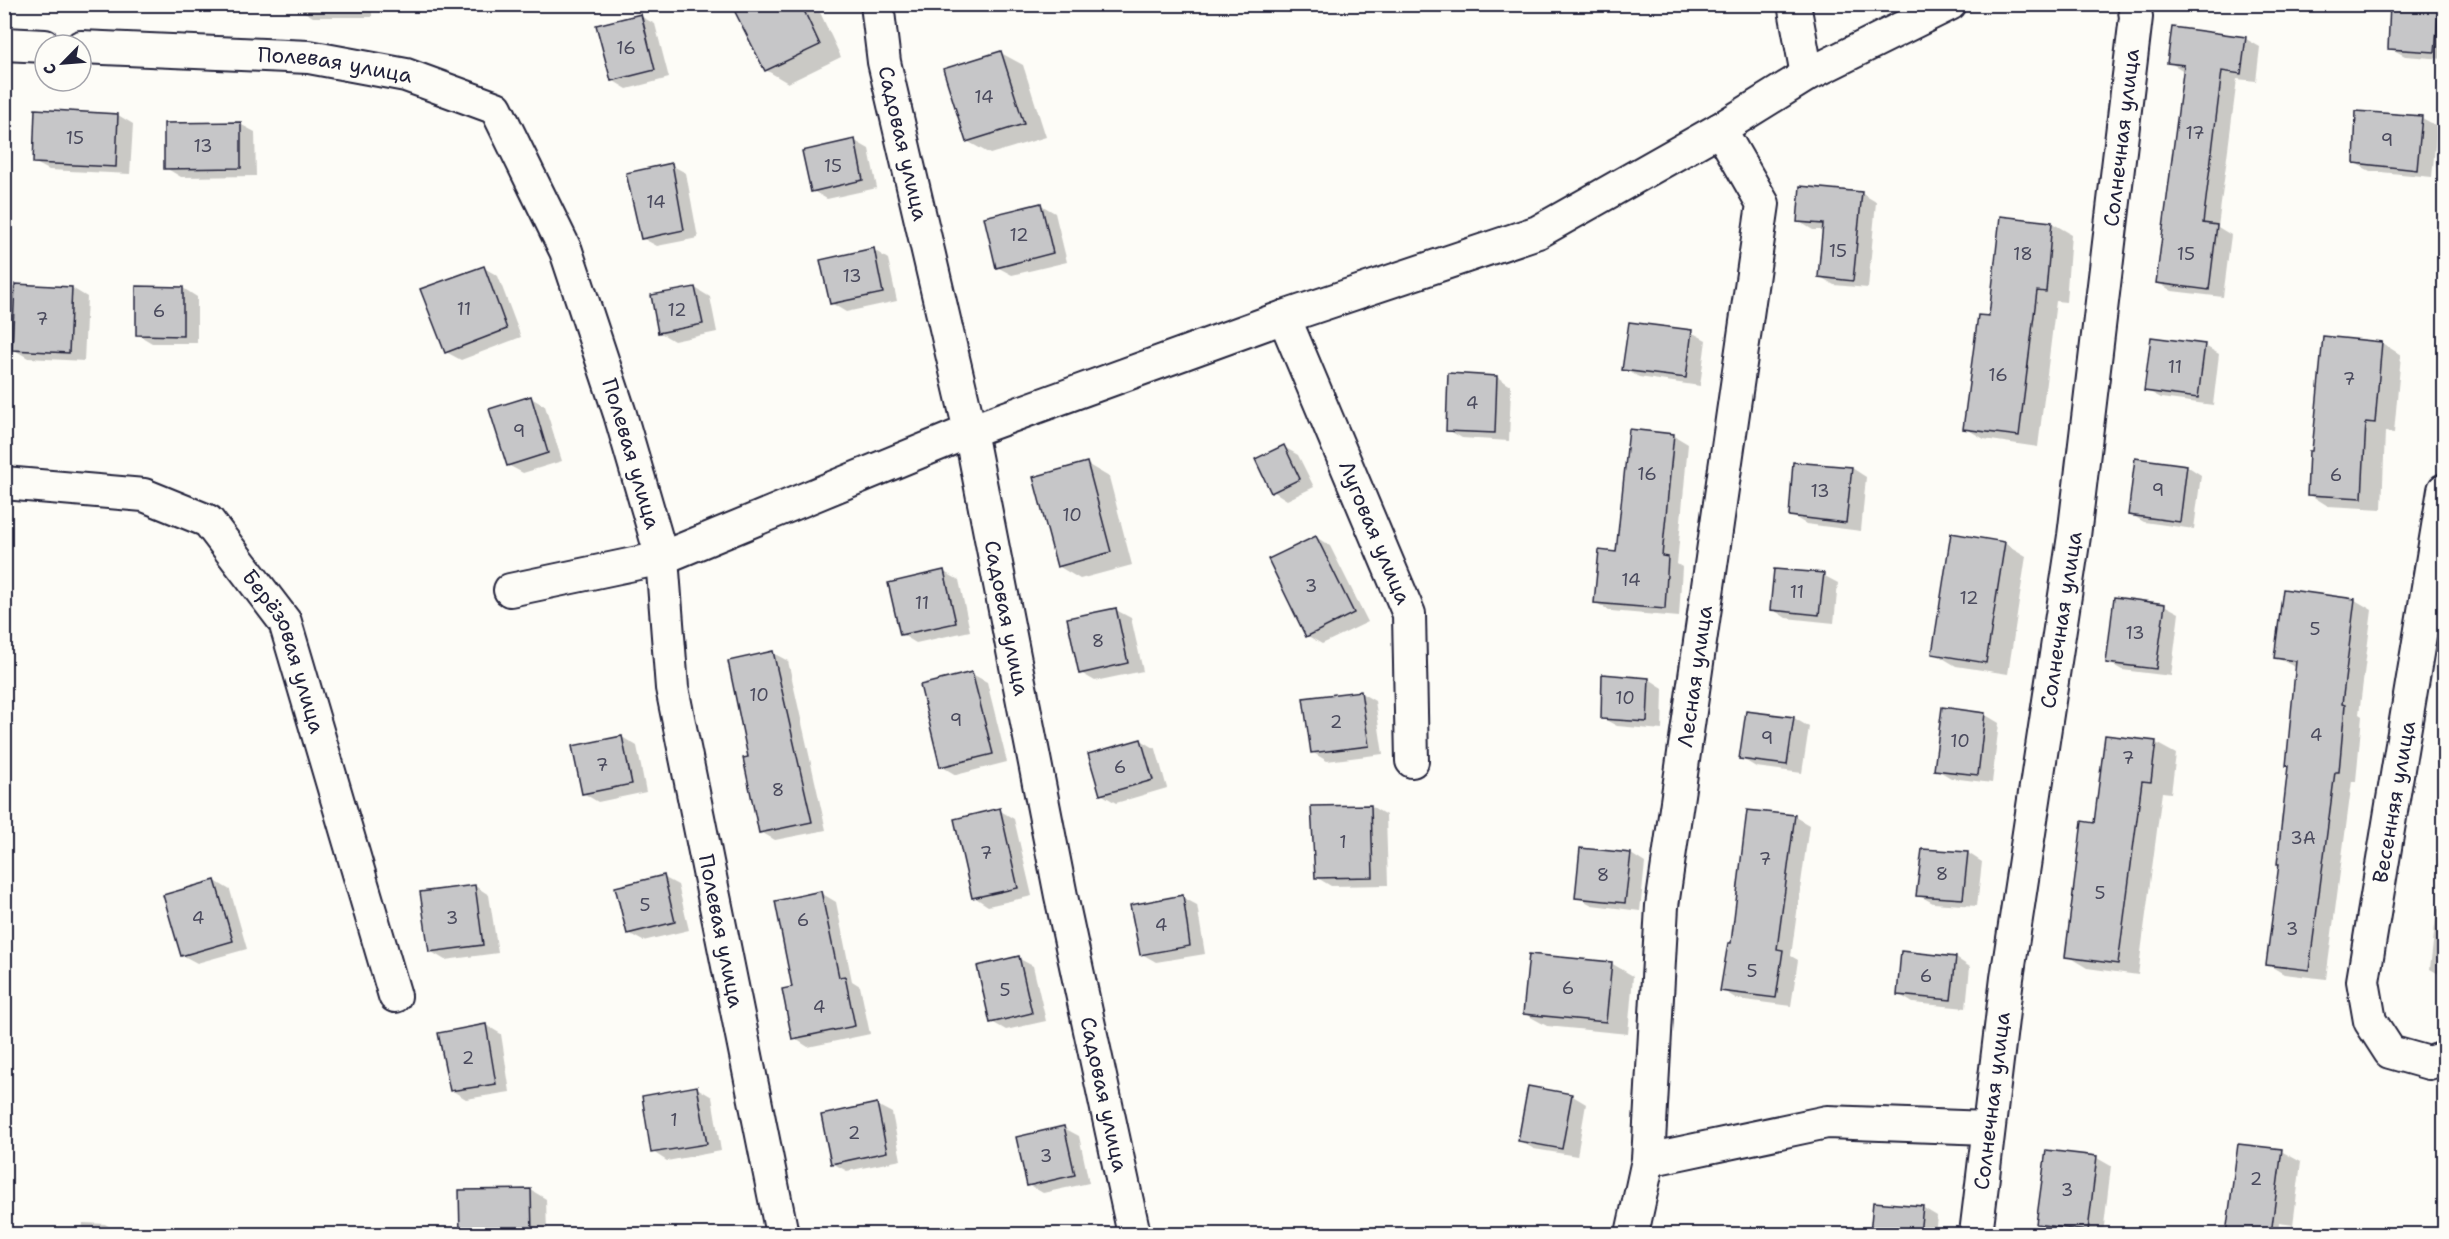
<svg xmlns="http://www.w3.org/2000/svg" width="2449" height="1239" font-family="'Shantell Sans',sans-serif">
  <style>
    .shadow { fill: #0003 }
    .building { fill: #c6c6c8; stroke: #22223b; stroke-width: 1.5 }
    .lines { fill: none; stroke-linecap: round; stroke-linejoin: round }
    .minor-casing { stroke: #22223b; stroke-width: 36 }
    .minor { stroke: #fdfcf7; stroke-width: 32 }
    .labels { text-anchor: middle; dominant-baseline: central; stroke-width: 5; stroke-linejoin: round; paint-order: stroke }
    .number-label { font-size: 18px; fill: #4b4b5e }
    .street-label { font-size: 21px; fill: #22223b; stroke: #fdfcf7 }
  </style>
  <rect width="100%" height="100%" fill="#fdfcf7"/>
  <filter id="ink" filterUnits="userSpaceOnUse"><feTurbulence type="fractalNoise" baseFrequency=".0167" numOctaves="2"/><feDisplacementMap in="SourceGraphic" scale="12" xChannelSelector="R" yChannelSelector="G"/><feConvolveMatrix kernelMatrix="1 2 1 2 8 2 1 2 1" color-interpolation-filters="sRGB"/></filter>
  <g filter="url(#ink)">
    <g class="shadow">
      <path d="M86,4H139V6Z"/>
      <path d="M173,4H238V11L179,8Z"/>
      <path d="M298,4H372V17H313L298,8Z"/>
      <path d="M733,4H816L841,57L788,83L766,70Z"/>
      <path d="M2392,4H2444V59L2405,56L2390,48Z"/>
      <path d="M640,16L655,24L669,78L627,89L612,80Z"/>
      <path d="M2246,39L2260,47L2256,81L2237,79L2218,227L2231,235L2223,297L2172,291L2157,282L2184,71L2169,62Z"/>
      <path d="M1001,53L1023,65L1046,137L990,154L967,141Z"/>
      <path d="M37,111L118,115L133,124L130,174L49,170L34,162Z"/>
      <path d="M2358,112L2422,118L2437,126L2432,177L2370,171L2355,163Z"/>
      <path d="M240,124L255,132L256,176L181,177L166,168Z"/>
      <path d="M855,141L869,149L877,188L827,199L813,191Z"/>
      <path d="M671,165L686,173L698,238L657,246L642,238Z"/>
      <path d="M1861,193L1876,202L1868,288L1834,285L1819,276L1823,230H1813L1798,221Z"/>
      <path d="M1041,205L1055,213L1067,262L1012,275L997,267Z"/>
      <path d="M2052,223L2071,234L2066,302L2056,301L2038,447L1984,439L1965,428L1990,318Z"/>
      <path d="M874,250L888,259L897,301L846,312L831,303Z"/>
      <path d="M484,268L498,276L521,337L461,360L446,352Z"/>
      <path d="M4,287L72,288L87,297L84,361L28,358L13,349L14,337H4Z"/>
      <path d="M183,288L197,297V343H152L137,334Z"/>
      <path d="M695,288L710,297L717,332L674,341L659,332Z"/>
      <path d="M1691,332L1706,340L1700,386L1639,377L1624,369Z"/>
      <path d="M2382,343L2401,355L2394,433L2385,432L2382,509L2328,506L2309,494L2314,453Z"/>
      <path d="M2205,346L2219,354L2213,405L2161,398L2146,390Z"/>
      <path d="M1497,377L1511,386L1509,441L1462,438L1448,430Z"/>
      <path d="M531,398L545,406L562,461L523,473L508,465Z"/>
      <path d="M1673,435L1688,444L1677,564L1682,567L1679,617L1611,611L1596,603Z"/>
      <path d="M1284,447L1298,455L1314,487L1287,500L1273,491Z"/>
      <path d="M1087,464L1109,477L1132,565L1080,579L1058,566Z"/>
      <path d="M2187,466L2201,475L2194,529L2144,522L2130,514Z"/>
      <path d="M1852,468L1866,477L1861,531L1806,524L1791,515Z"/>
      <path d="M1316,537L1330,546L1368,622L1322,644L1308,636Z"/>
      <path d="M2004,543L2026,556L2008,674L1956,666L1934,653Z"/>
      <path d="M944,572L959,580L970,631L916,643L901,634Z"/>
      <path d="M1823,575L1838,583L1834,623L1786,618L1772,609Z"/>
      <path d="M2284,591L2355,600L2372,610L2359,714L2362,716L2356,781H2352L2326,979L2284,974L2267,964L2281,864L2297,668L2275,657Z"/>
      <path d="M2164,605L2179,613L2171,676L2122,670L2108,662Z"/>
      <path d="M1116,610L1131,618L1143,671L1095,681L1081,673Z"/>
      <path d="M773,653L788,661L826,830L775,840L761,832Z"/>
      <path d="M972,674L987,682L1007,762L956,775L941,766Z"/>
      <path d="M1649,679L1663,688L1662,730L1617,726L1602,718Z"/>
      <path d="M1361,693L1375,701L1383,754L1327,761L1312,752Z"/>
      <path d="M1748,712L1794,718L1809,727L1802,773L1756,767L1741,758Z"/>
      <path d="M1984,714L1999,723L1992,783L1951,778L1936,769Z"/>
      <path d="M2107,736L2156,743L2176,754L2171,793L2162,792L2138,975L2087,968L2067,956L2095,824Z"/>
      <path d="M622,737L637,746L646,792L598,802L583,793Z"/>
      <path d="M1141,740L1156,749L1167,788L1116,803L1101,794Z"/>
      <path d="M1371,806L1386,815L1388,885L1331,886L1316,877Z"/>
      <path d="M999,810L1014,819L1032,896L988,906L974,897Z"/>
      <path d="M1795,817L1809,825L1791,956L1798,960L1791,1006L1737,999L1722,990L1733,945Z"/>
      <path d="M1968,853L1982,862L1977,906L1933,903L1918,895Z"/>
      <path d="M1631,854L1645,863L1640,911L1592,905L1577,897Z"/>
      <path d="M663,877L678,885L689,930L643,941L628,933Z"/>
      <path d="M215,881L230,890L247,949L197,963L182,955Z"/>
      <path d="M475,886L489,895L498,953L445,960L430,951Z"/>
      <path d="M821,893L836,902L852,981L860,986L870,1034L808,1047L794,1038V988Z"/>
      <path d="M1182,897L1197,905L1205,954L1156,962L1142,954Z"/>
      <path d="M2437,908L2444,909V977L2430,969Z"/>
      <path d="M1018,958L1033,966L1046,1021L1006,1030L992,1022Z"/>
      <path d="M1956,958L1970,967L1966,1008L1913,1003L1898,994Z"/>
      <path d="M1611,963L1633,976L1628,1034L1547,1026L1525,1014Z"/>
      <path d="M486,1025L501,1034L510,1092L466,1099L451,1090Z"/>
      <path d="M697,1088L712,1097L721,1151L667,1161L653,1152Z"/>
      <path d="M1571,1095L1586,1104L1577,1156L1534,1149L1520,1141Z"/>
      <path d="M877,1105L892,1113L901,1160L847,1171L832,1163Z"/>
      <path d="M1064,1128L1079,1136L1089,1183L1043,1193L1029,1185Z"/>
      <path d="M2239,1145L2281,1151L2301,1162L2293,1225L2279,1223L2278,1234H2228Z"/>
      <path d="M2097,1158L2111,1166L2103,1234L2053,1232L2038,1224Z"/>
      <path d="M531,1190L546,1199L547,1234H462L461,1191Z"/>
      <path d="M1875,1203L1922,1207L1937,1216L1935,1234H1871Z"/>
      <path d="M83,1223L105,1224L122,1234H82Z"/>
    </g>
    <g class="building">
      <path d="M731,4H801L820,45L765,71Z"/>
      <path d="M2390,4H2439L2435,52L2388,49Z"/>
      <path d="M641,14L655,70L611,81L596,25Z"/>
      <path d="M2172,27L2246,37L2241,74L2222,71L2203,223L2217,225L2209,290L2156,283L2184,65L2167,63Z"/>
      <path d="M1001,51L1024,124L966,142L943,69Z"/>
      <path d="M35,109L118,114L116,167L33,163Z"/>
      <path d="M2356,111L2422,116L2417,170L2354,163Z"/>
      <path d="M241,122V168L164,169V123Z"/>
      <path d="M855,139L863,180L811,192L802,151Z"/>
      <path d="M672,163L684,230L641,239L626,173Z"/>
      <path d="M1800,186L1862,192L1853,281L1818,277L1823,224L1797,222Z"/>
      <path d="M1041,203L1053,253L996,268L984,217Z"/>
      <path d="M2000,216L2052,222L2046,292L2037,291L2019,436L1963,429L1978,315L1989,316Z"/>
      <path d="M874,248L883,293L830,304L820,260Z"/>
      <path d="M484,266L507,329L445,353L420,289Z"/>
      <path d="M15,284L72,287L69,353L12,350Z"/>
      <path d="M136,286L183,287V336L136,335Z"/>
      <path d="M695,287L703,324L658,333L651,295Z"/>
      <path d="M1629,322L1692,330L1686,378L1622,370Z"/>
      <path d="M2323,336L2382,342L2375,423L2366,422L2362,498L2307,495L2309,451H2312Z"/>
      <path d="M2151,337L2205,344L2198,398L2144,391Z"/>
      <path d="M1448,373L1497,376L1495,433L1446,431Z"/>
      <path d="M531,396L548,453L507,466L489,409Z"/>
      <path d="M1629,429L1674,434L1662,556L1668,557L1665,609L1594,603L1599,550L1616,552Z"/>
      <path d="M1284,445L1300,479L1271,493L1255,459Z"/>
      <path d="M2135,458L2187,465L2180,522L2128,515Z"/>
      <path d="M1087,462L1111,552L1057,567L1033,477Z"/>
      <path d="M1793,462L1852,467L1846,523L1789,516Z"/>
      <path d="M1951,533L2005,542L1986,663L1932,654Z"/>
      <path d="M1316,536L1354,613L1306,637L1268,559Z"/>
      <path d="M1774,569L1824,573L1819,615L1770,610Z"/>
      <path d="M944,570L956,623L900,635L888,583Z"/>
      <path d="M2283,589L2355,599L2342,704L2345,705L2339,772H2335L2309,970L2266,965L2279,864H2277L2288,766H2286L2296,661L2274,658Z"/>
      <path d="M2114,597L2165,604L2156,669L2106,663Z"/>
      <path d="M1116,608L1128,663L1079,674L1067,618Z"/>
      <path d="M773,651L812,822L759,833L743,758L748,757L728,661Z"/>
      <path d="M972,672L993,754L940,767L920,685Z"/>
      <path d="M1602,674L1649,678L1647,722L1601,719Z"/>
      <path d="M1361,691L1369,746L1311,753L1303,698Z"/>
      <path d="M1942,707L1985,713L1978,775L1934,770Z"/>
      <path d="M1746,711L1794,717L1787,765L1739,759Z"/>
      <path d="M2105,735L2156,741L2151,782L2142,781L2118,964L2065,957L2082,821L2094,823Z"/>
      <path d="M622,736L632,784L582,794L572,746Z"/>
      <path d="M1141,739L1153,780L1100,795L1088,754Z"/>
      <path d="M1371,805L1373,877L1315,878L1311,806Z"/>
      <path d="M1000,808L1018,888L972,898L954,819Z"/>
      <path d="M1747,810L1795,815L1777,949L1783,950L1776,998L1720,991L1728,943H1731Z"/>
      <path d="M1580,848L1631,853L1625,903L1575,898Z"/>
      <path d="M1922,849L1968,852L1963,899L1916,896Z"/>
      <path d="M664,875L675,922L627,934L615,887Z"/>
      <path d="M215,880L233,941L181,956L163,895Z"/>
      <path d="M475,885L483,945L429,952L420,892Z"/>
      <path d="M821,891L839,977L845,976L855,1026L792,1039L782,989L792,987L775,901Z"/>
      <path d="M1183,895L1190,946L1140,955L1130,905Z"/>
      <path d="M1901,951L1956,957L1951,1000L1897,995Z"/>
      <path d="M1529,954L1612,962L1606,1022L1523,1014Z"/>
      <path d="M1019,956L1032,1013L990,1023L977,966Z"/>
      <path d="M486,1024L496,1084L450,1091L438,1033Z"/>
      <path d="M697,1086L707,1144L651,1153L642,1096Z"/>
      <path d="M1528,1086L1572,1094L1562,1149L1518,1141Z"/>
      <path d="M877,1103L887,1152L831,1164L821,1115Z"/>
      <path d="M1064,1126L1075,1175L1027,1186L1016,1137Z"/>
      <path d="M2238,1144L2282,1149L2271,1234H2226Z"/>
      <path d="M2046,1150L2097,1156L2088,1231L2036,1224Z"/>
      <path d="M531,1189L532,1234H460L459,1190Z"/>
      <path d="M1873,1202L1923,1206L1920,1234H1870Z"/>
    </g>
    <g class="lines">
      <g class="minor-casing">
        <g id="minor">
          <path id="s1" d="M877,4L884,62L970,431L1061,896L1134,1234"/>
          <path d="M1794,4L1807,75"/>
          <path d="M4,44L45,46"/>
          <path id="s2" d="M81,47L309,57L406,75L496,108L566,251L620,414L662,558L672,688L782,1234"/>
          <path id="s3" d="M1284,317L1409,614L1412,761"/>
          <path id="s4" d="M4,483L144,495L208,521L285,622L395,996"/>
          <path d="M2444,490L2363,981L2370,1021L2390,1052L2429,1063L2444,1058"/>
          <path d="M510,590L662,558L970,431L1284,317L1538,232L1720,129L1807,75L1950,4"/>
          <path d="M1648,1160L1827,1122L1988,1128"/>
          <path id="s5" d="M1632,1234L1648,1160L1662,906L1763,204L1720,129"/>
          <path id="s6" d="M1976,1234L2007,978L2074,536L2136,17L2134,4"/>
        </g>
      </g>
      <use href="#minor" class="minor"/>
    </g>
  </g>
  <g class="labels">
    <g class="number-label">
      <text x="626" y="48">16</text>
      <text x="984" y="97">14</text>
      <text x="2195" y="133">17</text>
      <text x="75" y="138">15</text>
      <text x="2387" y="140">9</text>
      <text x="203" y="146">13</text>
      <text x="833" y="166">15</text>
      <text x="656" y="202">14</text>
      <text x="1019" y="235">12</text>
      <text x="1838" y="251">15</text>
      <text x="2023" y="254">18</text>
      <text x="2186" y="254">15</text>
      <text x="852" y="276">13</text>
      <text x="464" y="309">11</text>
      <text x="677" y="310">12</text>
      <text x="159" y="311">6</text>
      <text x="42" y="319">7</text>
      <text x="2175" y="367">11</text>
      <text x="1998" y="375">16</text>
      <text x="2349" y="379">7</text>
      <text x="1472" y="403">4</text>
      <text x="519" y="431">9</text>
      <text x="1647" y="474">16</text>
      <text x="2336" y="475">6</text>
      <text x="2158" y="490">9</text>
      <text x="1820" y="491">13</text>
      <text x="1072" y="515">10</text>
      <text x="1631" y="580">14</text>
      <text x="1311" y="586">3</text>
      <text x="1797" y="592">11</text>
      <text x="1969" y="598">12</text>
      <text x="922" y="603">11</text>
      <text x="2315" y="629">5</text>
      <text x="2135" y="633">13</text>
      <text x="1098" y="641">8</text>
      <text x="759" y="695">10</text>
      <text x="1625" y="698">10</text>
      <text x="956" y="720">9</text>
      <text x="1336" y="722">2</text>
      <text x="2316" y="735">4</text>
      <text x="1767" y="738">9</text>
      <text x="1960" y="741">10</text>
      <text x="2128" y="758">7</text>
      <text x="602" y="765">7</text>
      <text x="1120" y="767">6</text>
      <text x="778" y="790">8</text>
      <text x="2303" y="838">3А</text>
      <text x="1343" y="842">1</text>
      <text x="986" y="853">7</text>
      <text x="1765" y="859">7</text>
      <text x="1942" y="874">8</text>
      <text x="1603" y="875">8</text>
      <text x="2100" y="893">5</text>
      <text x="645" y="905">5</text>
      <text x="198" y="918">4</text>
      <text x="452" y="918">3</text>
      <text x="803" y="920">6</text>
      <text x="1161" y="925">4</text>
      <text x="2292" y="929">3</text>
      <text x="1752" y="971">5</text>
      <text x="1926" y="976">6</text>
      <text x="1568" y="988">6</text>
      <text x="1005" y="990">5</text>
      <text x="819" y="1007">4</text>
      <text x="468" y="1058">2</text>
      <text x="674" y="1120">1</text>
      <text x="854" y="1133">2</text>
      <text x="1046" y="1156">3</text>
      <text x="2256" y="1179">2</text>
      <text x="2067" y="1190">3</text>
    </g>
    <g class="street-label">
      <text stroke="none"><textPath href="#s2" startOffset="255">Полевая улица</textPath></text>
      <text stroke="none"><textPath href="#s6" startOffset="1106">Солнечная улица</textPath></text>
      <text stroke="none"><textPath href="#s1" startOffset="142">Садовая улица</textPath></text>
      <text stroke="none"><textPath href="#s2" startOffset="795">Полевая улица</textPath></text>
      <text stroke="none"><textPath href="#s3" startOffset="234">Луговая улица</textPath></text>
      <text stroke="none"><textPath href="#s1" startOffset="628">Садовая улица</textPath></text>
      <text stroke="none"><textPath href="#s6" startOffset="620">Солнечная улица</textPath></text>
      <text stroke="none"><textPath href="#s4" startOffset="363">Берёзовая улица</textPath></text>
      <text stroke="none"><textPath href="#s5" startOffset="562">Лесная улица</textPath></text>
      <text transform="translate(2394 802) rotate(-80)">Весенняя улица</text>
      <text stroke="none"><textPath href="#s2" startOffset="1282">Полевая улица</textPath></text>
      <text stroke="none"><textPath href="#s1" startOffset="1114">Садовая улица</textPath></text>
      <text stroke="none"><textPath href="#s6" startOffset="134">Солнечная улица</textPath></text>
    </g>
  </g>
  <rect width="2449" height="1239" fill="none" stroke="#fdfcf7" stroke-width="24"/>
  <rect x="12" y="12" width="2425" height="1215" fill="none" stroke="#22223b" stroke-width="2" filter="url(#ink)"/>
  <g transform="translate(63 63) rotate(245)"><circle r="28" fill="#fdfcf7" stroke="#a5a5ac" stroke-width="1.5"/>
  <path d="M0-4.5L10 22L0 15L-10 22Z" fill="#22223b"/>
  <text y="-9" font-size="16" font-weight="bold" text-anchor="middle" fill="#22223b">С</text>
  </g>
</svg>
